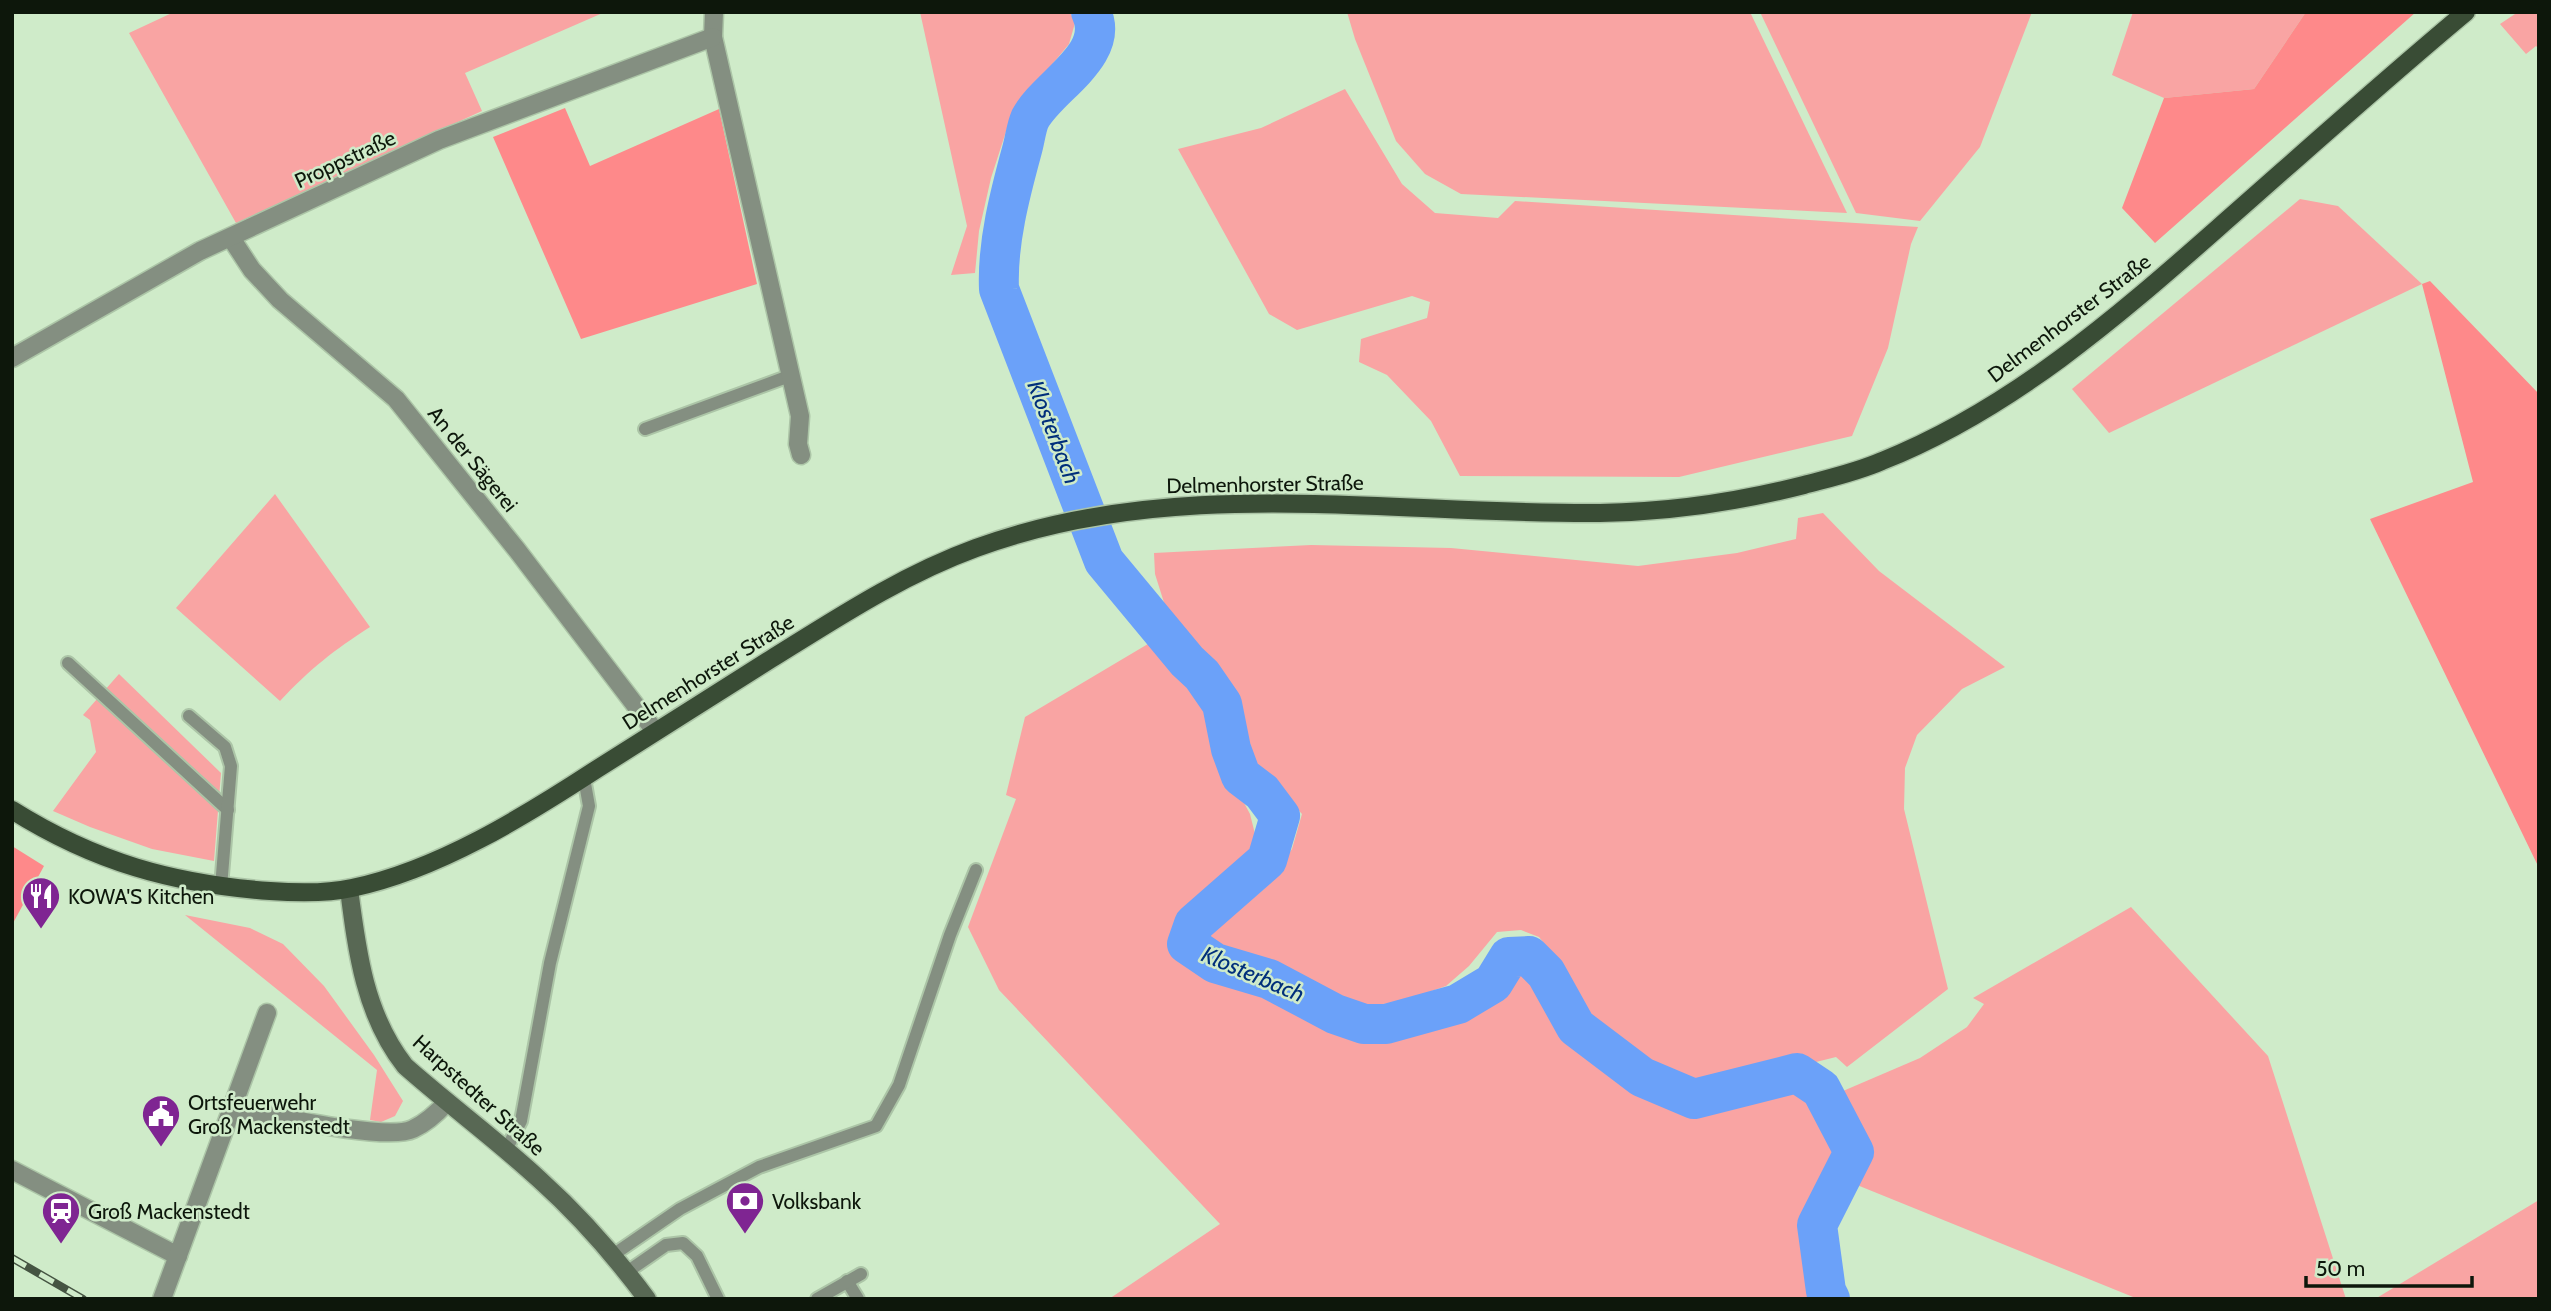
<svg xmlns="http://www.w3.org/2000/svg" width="2551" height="1311" font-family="Cabin,sans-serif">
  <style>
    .green { fill: #f9a4a3 }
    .forest { fill: #fe898a }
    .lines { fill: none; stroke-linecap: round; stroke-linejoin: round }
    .river { stroke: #6ba1f9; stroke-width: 40 }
    .lane-casing { stroke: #acc5a7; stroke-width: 16 }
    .street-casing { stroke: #acc5a7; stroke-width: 21 }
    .secondary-casing { stroke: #acc5a7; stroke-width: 21 }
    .primary-casing { stroke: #acc5a7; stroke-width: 21 }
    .lane { stroke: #848f81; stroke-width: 12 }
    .street { stroke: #848f81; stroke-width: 18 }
    .secondary { stroke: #586854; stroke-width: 18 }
    .primary { stroke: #394c35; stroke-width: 18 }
    .rail-casing { stroke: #455442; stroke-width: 8 }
    .rail { stroke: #cfebc9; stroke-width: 5; stroke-dasharray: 16; stroke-linecap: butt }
    .labels { text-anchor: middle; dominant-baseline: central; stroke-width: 5; stroke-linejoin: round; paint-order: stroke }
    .street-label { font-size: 21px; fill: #0d170b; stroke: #cfebc9 }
    .poi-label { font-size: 21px; fill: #0d170b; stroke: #cfebc9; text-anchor: start }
    .water-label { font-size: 23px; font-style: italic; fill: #002f7b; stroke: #cfebc9 }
  </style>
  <rect width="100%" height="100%" fill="#cfebc9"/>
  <g class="green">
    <path d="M174,12H605L465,73L482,111L236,223L129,33Z"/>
    <path d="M920,12H1070L1075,23L1069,44L1012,113L991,178L979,231L975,273L951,275L967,226Z"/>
    <path d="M1347,12H1750L1847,213L1461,194L1425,174L1396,141L1355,39Z"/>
    <path d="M1760,12H2032L1980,147L1920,221L1856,213Z"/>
    <path d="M2133,12H2306L2254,89L2164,98L2112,75Z"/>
    <path d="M2518,12H2539V49L2536,46L2526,54L2500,24Z"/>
    <path d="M1345,89L1402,184L1435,213L1498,218L1515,201L1918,227L1911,244L1888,348L1852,436L1679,477L1460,476L1431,421L1387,375L1359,362L1361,339L1427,318L1430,302L1412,296L1297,330L1269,314L1178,149L1261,128Z"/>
    <path d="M2300,199L2338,206L2422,284L2109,433L2072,389Z"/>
    <path d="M275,494L370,627C334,650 310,669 280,701L176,608Z"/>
    <path d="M1823,513L1879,571L2005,667L1962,689L1917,735L1905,768L1904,809L1948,989L1847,1067L1836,1057L1752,1078L1709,1083L1652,1064L1600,1029L1581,1004L1560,963L1539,937L1521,930L1497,932L1469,966L1446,986L1397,1003L1368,1005L1331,994L1288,972L1209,945V933L1264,889L1292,849L1302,814L1255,764L1237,696L1197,643L1167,612L1155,574L1154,553L1311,545L1451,548L1638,566L1737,553L1796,539L1798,518Z"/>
    <path d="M1158,638L1181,663L1203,698L1220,758L1250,814L1257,842L1223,878L1190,907L1175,935L1186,957L1281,995L1345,1031L1434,1022L1477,1010L1499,987L1505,972L1523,973L1563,1027L1631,1075L1686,1104L1784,1080L1811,1090L1845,1149L1809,1225L1816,1290L1820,1299H1109L1220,1224L999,990L968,927L1016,799L1006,795L1025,717Z"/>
    <path d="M119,674L221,773L214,861L152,849L90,827L53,811L96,752L90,720L83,715Z"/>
    <path d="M2131,907L2268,1056L2346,1299H2138L1857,1185L1867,1161L1865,1138L1843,1091L1920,1058L1967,1027L1984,1004L1973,998Z"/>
    <path d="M185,915L250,928L283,944L324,986L374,1055L403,1101L395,1116L381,1122L370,1120L377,1070Z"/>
    <path d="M2539,1200V1299H2375Z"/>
  </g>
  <g class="forest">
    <path d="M2306,12H2416L2155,243L2122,208L2164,98L2254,89Z"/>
    <path d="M565,108L590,166L719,109L757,284L581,339L493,137Z"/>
    <path d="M2430,281L2539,394V868L2370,519L2473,482L2422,284Z"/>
    <path d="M12,846L44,866L12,925Z"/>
  </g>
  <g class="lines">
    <path class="river" d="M1091,12C1112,55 1047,86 1030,119C1026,128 1025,140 1022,150C1010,194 997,243 999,289L1104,561L1187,661L1202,675L1222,704L1231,749L1241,776L1262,792L1280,816L1267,860L1194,924L1187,944L1215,963L1269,979L1335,1014L1364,1024H1386L1458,1004L1493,983L1509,957L1529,956L1546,973L1576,1027L1642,1077L1694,1099L1797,1073L1821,1089L1854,1152L1817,1225L1826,1291L1830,1299"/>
    <g class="lane-casing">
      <g id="lane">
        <path d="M645,429L792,375"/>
        <path d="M68,663L228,810"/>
        <path d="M189,716L225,747L231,766L221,887"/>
        <path d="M506,1150L521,1121L550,963L589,806L584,778"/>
        <path d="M613,1255L680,1209L759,1167L876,1126L899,1085L950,935L976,870"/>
        <path d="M627,1272L666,1245L683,1243L697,1256L718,1299"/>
        <path d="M847,1281L858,1299"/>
        <path d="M817,1299L861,1274"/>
      </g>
    </g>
    <g class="street-casing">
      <g id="street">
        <path d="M714,12L713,37L800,416L798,444L801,455"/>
        <path d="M231,238L252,270L280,300L396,399L517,550L655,731"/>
        <path d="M12,358L200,251L439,140L713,37"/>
        <path d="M232,1108C267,1114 386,1142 413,1129C426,1123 438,1112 447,1102"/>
        <path d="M12,1170L178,1256"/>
        <path d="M162,1299L267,1013"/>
      </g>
    </g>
    <g class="secondary-casing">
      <path id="secondary" d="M349,889C357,952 365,1015 405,1066C449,1105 497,1140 540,1180C580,1216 615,1256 647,1299"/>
    </g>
    <g class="primary-casing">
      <path id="primary" d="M12,810C95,862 173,884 270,891C297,893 325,894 352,888C438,870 525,816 597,769C655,732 713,696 771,659C837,618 902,575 976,548C1177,474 1392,515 1600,513C1669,512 1737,502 1804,485C1830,478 1857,472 1882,461C2010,410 2116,318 2218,228C2300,156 2382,82 2466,12"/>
    </g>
    <use href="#lane" class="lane"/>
    <use href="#street" class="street"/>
    <use href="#secondary" class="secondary"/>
    <use href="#primary" class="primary"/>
    <g class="rail-casing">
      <path id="rail" d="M12,1258L83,1299"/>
    </g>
    <use href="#rail" class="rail"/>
  </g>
  <defs>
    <g id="restaurant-pin" transform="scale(2.0125)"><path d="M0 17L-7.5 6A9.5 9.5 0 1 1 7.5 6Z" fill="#7f2592" stroke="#cfebc9"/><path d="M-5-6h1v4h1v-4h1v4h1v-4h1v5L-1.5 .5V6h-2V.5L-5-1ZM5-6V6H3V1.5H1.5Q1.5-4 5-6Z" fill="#fff"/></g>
    <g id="civic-pin" transform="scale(2.0125)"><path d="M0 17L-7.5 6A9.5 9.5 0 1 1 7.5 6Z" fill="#7f2592" stroke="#cfebc9"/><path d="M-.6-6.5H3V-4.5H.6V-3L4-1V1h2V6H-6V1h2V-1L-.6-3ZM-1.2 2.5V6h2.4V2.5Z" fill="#fff"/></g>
    <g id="bank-pin" transform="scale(2.0125)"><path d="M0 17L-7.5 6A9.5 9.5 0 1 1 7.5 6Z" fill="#7f2592" stroke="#cfebc9"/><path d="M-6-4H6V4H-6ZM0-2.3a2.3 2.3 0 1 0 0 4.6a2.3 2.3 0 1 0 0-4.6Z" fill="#fff"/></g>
    <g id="station-pin" transform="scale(2.0125)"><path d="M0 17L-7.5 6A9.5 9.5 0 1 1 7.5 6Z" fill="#7f2592" stroke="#cfebc9"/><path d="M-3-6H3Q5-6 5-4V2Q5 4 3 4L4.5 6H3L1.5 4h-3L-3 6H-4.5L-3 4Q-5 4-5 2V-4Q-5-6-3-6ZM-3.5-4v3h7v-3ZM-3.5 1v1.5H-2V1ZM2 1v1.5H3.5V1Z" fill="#fff"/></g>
  </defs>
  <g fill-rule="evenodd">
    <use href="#restaurant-pin" x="41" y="896"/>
    <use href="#civic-pin" x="161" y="1114"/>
    <use href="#bank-pin" x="745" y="1201"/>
    <use href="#station-pin" x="61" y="1211"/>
  </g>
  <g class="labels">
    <g class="street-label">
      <text transform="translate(345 159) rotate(-25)">Proppstraße</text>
      <text transform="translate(2069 318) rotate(-37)">Delmenhorster Straße</text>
      <text transform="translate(473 459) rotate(51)">An der Sägerei</text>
      <text transform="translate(1265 484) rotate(-1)">Delmenhorster Straße</text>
      <text transform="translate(708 672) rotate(-32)">Delmenhorster Straße</text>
      <text transform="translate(479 1095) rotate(42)">Harpstedter Straße</text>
    </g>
    <g class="poi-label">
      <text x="68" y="896">KOWA'S Kitchen</text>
      <text x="188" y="1102">Ortsfeuerwehr<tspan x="188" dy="24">Groß Mackenstedt</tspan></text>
      <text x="772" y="1201">Volksbank</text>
      <text x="88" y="1211">Groß Mackenstedt</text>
    </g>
    <g class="water-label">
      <text transform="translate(1054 432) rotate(69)">Klosterbach</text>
      <text transform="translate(1253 974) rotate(23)">Klosterbach</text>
    </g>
  </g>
  <rect width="2551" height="1311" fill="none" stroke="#0d170b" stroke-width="28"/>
  <path d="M2306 1276v10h166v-10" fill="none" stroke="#0d170b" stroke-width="3.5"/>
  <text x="2316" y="1276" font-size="21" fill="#0d170b" stroke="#cfebc9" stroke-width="5" paint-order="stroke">50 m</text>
</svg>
